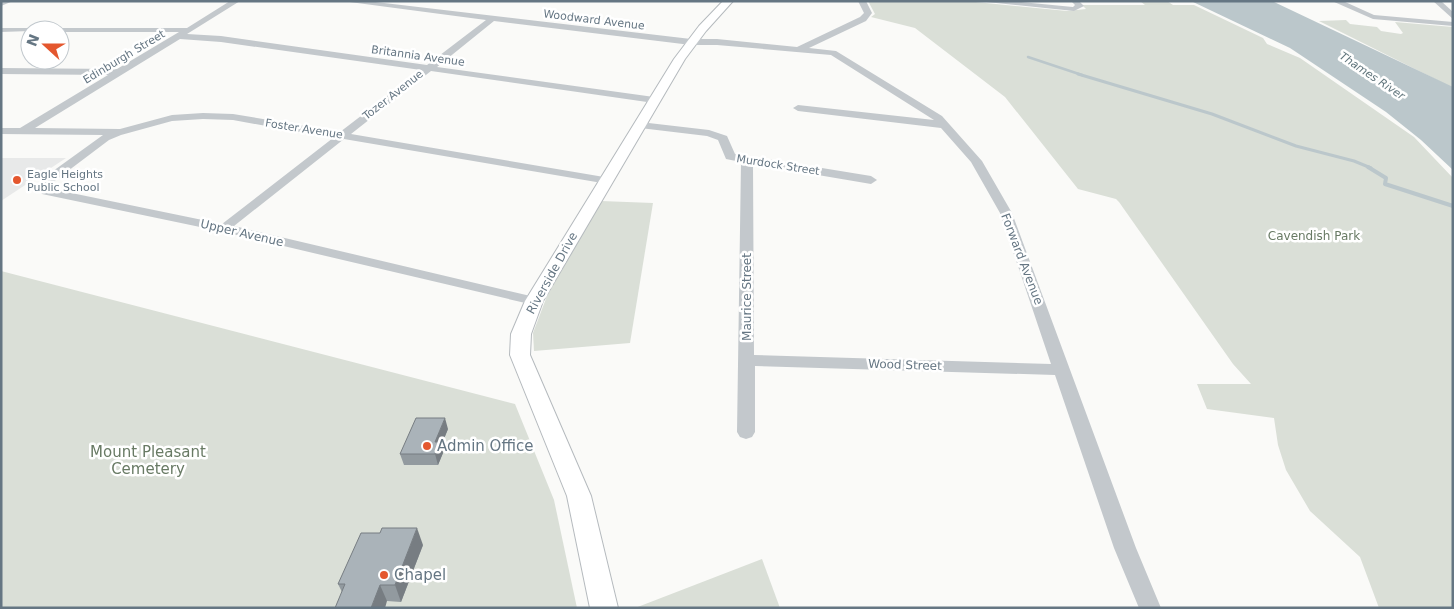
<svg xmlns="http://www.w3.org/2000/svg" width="1454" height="609" font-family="'DejaVu Sans',sans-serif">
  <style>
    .built { fill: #e8e9e9 }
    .green { fill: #dadfd7 }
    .water { fill: #bbc7cb }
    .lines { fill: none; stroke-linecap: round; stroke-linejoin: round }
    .stream-far2 { stroke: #bbc7cb; stroke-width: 2.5 }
    .stream-far1 { stroke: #bbc7cb; stroke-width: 3 }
    .stream { stroke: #bbc7cb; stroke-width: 4 }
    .major-casing { stroke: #b5babe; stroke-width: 2 }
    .minor { fill: #c3c8cc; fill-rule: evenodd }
    .major { fill: #fff; fill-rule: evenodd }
    .wall { fill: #929a9f }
    .shaded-wall { fill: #777d82 }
    .building { fill: #aab3b9; stroke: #777d82 }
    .poi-dot { fill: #e4572e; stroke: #fff; stroke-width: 2 }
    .labels { text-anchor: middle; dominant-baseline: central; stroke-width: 5; stroke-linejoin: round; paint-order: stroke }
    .far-street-label { font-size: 11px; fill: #657683; stroke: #fff }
    .far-water-label { font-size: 11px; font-style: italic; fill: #60757c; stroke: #fff }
    .far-poi-label { font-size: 11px; fill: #657683; stroke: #fff; text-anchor: start }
    .street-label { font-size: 12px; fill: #657683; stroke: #fff }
    .park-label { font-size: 12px; fill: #687a64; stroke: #fff }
    .near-poi-label { font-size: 15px; fill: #657683; stroke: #fff; text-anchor: start }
    .near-park-label { font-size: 15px; fill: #687a64; stroke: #fff }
  </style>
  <rect width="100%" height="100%" fill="#fafaf8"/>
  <path class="built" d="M1,158H66L1,201Z"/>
  <g class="green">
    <path d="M868,1H966L1067,11L1086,9L1082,5H1145L1140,1H1167L1173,5H1194L1263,38L1267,44L1300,58L1414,137L1453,178V608H1379L1360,557L1310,511L1286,470L1278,445L1274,418L1207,409L1197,384H1251L1233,364L1119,202L1116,199L1078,189L1005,97L915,28L871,17L875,14Z"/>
    <path d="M1346,20L1350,24L1377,27L1381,31L1401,34L1403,33L1395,22L1453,27V88L1319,21Z"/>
    <path d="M601,201L653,203L630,343L534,351L533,333L547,296Z"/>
    <path d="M1,271L515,404L554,500L577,608H1Z"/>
    <path d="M762,559L780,608H635Z"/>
  </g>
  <path class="water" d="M1191,1H1272L1453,87V170L1421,140L1386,112L1290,48Z"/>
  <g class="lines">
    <path class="stream-far2" d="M1028,57L1082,75"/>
    <path class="stream-far1" d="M1078,74L1212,114L1296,146L1354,161L1371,168"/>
    <path class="stream" d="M1368,167L1386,178L1385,184L1453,206"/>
    <g class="major-casing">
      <path id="major" d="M723,1H733L706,31L685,59L543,301L531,334L530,355L591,496L618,608H590L567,496L510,355L511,334L525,301L674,59L699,26Z"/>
    </g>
    <g class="minor">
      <path d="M1,1H13L1,6Z"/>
      <path d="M230,1H240L187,34L221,36L427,65L486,20L342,1H367L691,39H717L797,47L860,17L864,13L858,1H866L872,13L866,21L809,48L836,51L942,116L982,161L1012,213L1136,548L1161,608H1139L1114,548L1055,375L755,366V432L752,437L746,439L740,437L737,432L741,162L726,159L718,140L707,136L640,128L635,125L640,122L709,130L727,136L735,154L871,176L877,180L871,184L753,164L754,355L1051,364L1000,213L971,162L941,128L798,111L793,108L798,105L934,120L831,55L717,45H691L494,21L437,67L654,97L659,100L654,103L431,71L351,134L604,177L610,181L608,184L344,139L234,226L539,298L541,301L539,304L534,305L224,232L42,194L40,191L42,179L103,135L1,134V128H20L108,75L1,74V68L117,69L179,32H60V30L1,32V28H187ZM180,39L221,42L421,70L340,132L233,114L203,113L172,115L120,129L35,128ZM203,119L233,120L333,138L222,224L52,189V183L109,140L121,135L172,121Z"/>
      <path d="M977,1H1010L1073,7L1075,5L1071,1H1079L1084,6L1074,11Z"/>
      <path d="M1332,1H1343L1374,15L1453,22V26L1373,19Z"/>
      <path d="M1433,1H1441L1453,12V19Z"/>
    </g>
    <use href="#major" class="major"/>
  </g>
  <g class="wall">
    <path d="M448,429L441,446L443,453L438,465H404L400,454Z"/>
    <path d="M423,545L401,602L387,601L342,592L338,584Z"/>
  </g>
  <g class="shaded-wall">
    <path d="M445,418L448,429L441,446L443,453L438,465L435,454V442Z"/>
    <path d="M417,528L423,545L401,602L395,585Z"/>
    <path d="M380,585L387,601L385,608H371Z"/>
  </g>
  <g class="building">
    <path d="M416,418H445L435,442H439L435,454H400Z"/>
    <path d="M382,528H417L395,585H380L371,608H335L345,584H338L361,533H380Z"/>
  </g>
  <g class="poi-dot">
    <circle cx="17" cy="180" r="5"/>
    <circle cx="427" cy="446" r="5"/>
    <circle cx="384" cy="575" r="5"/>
  </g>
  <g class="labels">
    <g class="far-street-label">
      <text transform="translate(594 20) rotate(7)">Woodward Avenue</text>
      <text transform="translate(418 56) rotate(8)">Britannia Avenue</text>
      <text transform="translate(124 57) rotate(-31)">Edinburgh Street</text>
      <text transform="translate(393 95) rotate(-38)">Tozer Avenue</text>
      <text transform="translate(304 129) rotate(9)">Foster Avenue</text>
      <text transform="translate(778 165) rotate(9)">Murdock Street</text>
    </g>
    <g class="far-water-label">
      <text transform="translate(1372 76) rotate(34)">Thames River</text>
    </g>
    <g class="far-poi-label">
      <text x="27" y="174">Eagle Heights<tspan x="27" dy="13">Public School</tspan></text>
    </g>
    <g class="street-label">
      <text transform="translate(242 233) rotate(13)">Upper Avenue</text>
      <text transform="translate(1022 259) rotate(69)">Forward Avenue</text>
      <text transform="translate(552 273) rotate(-61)">Riverside Drive</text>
      <text transform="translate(747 297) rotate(-90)">Maurice Street</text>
      <text transform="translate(905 365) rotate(2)">Wood Street</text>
    </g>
    <g class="park-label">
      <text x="1314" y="236">Cavendish Park</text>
    </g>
    <g class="near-poi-label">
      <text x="437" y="446">Admin Office</text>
      <text x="394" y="575">Chapel</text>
    </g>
    <g class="near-park-label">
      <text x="148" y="452">Mount Pleasant<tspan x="148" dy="17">Cemetery</tspan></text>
    </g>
  </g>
  <rect width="1454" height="609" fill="none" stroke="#657683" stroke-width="5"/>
  <g transform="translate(45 45) rotate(291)"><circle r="24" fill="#ffffff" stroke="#c1c8cd"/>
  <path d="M0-4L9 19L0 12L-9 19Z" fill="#e4572e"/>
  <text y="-8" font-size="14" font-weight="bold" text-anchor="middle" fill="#657683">N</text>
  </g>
</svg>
